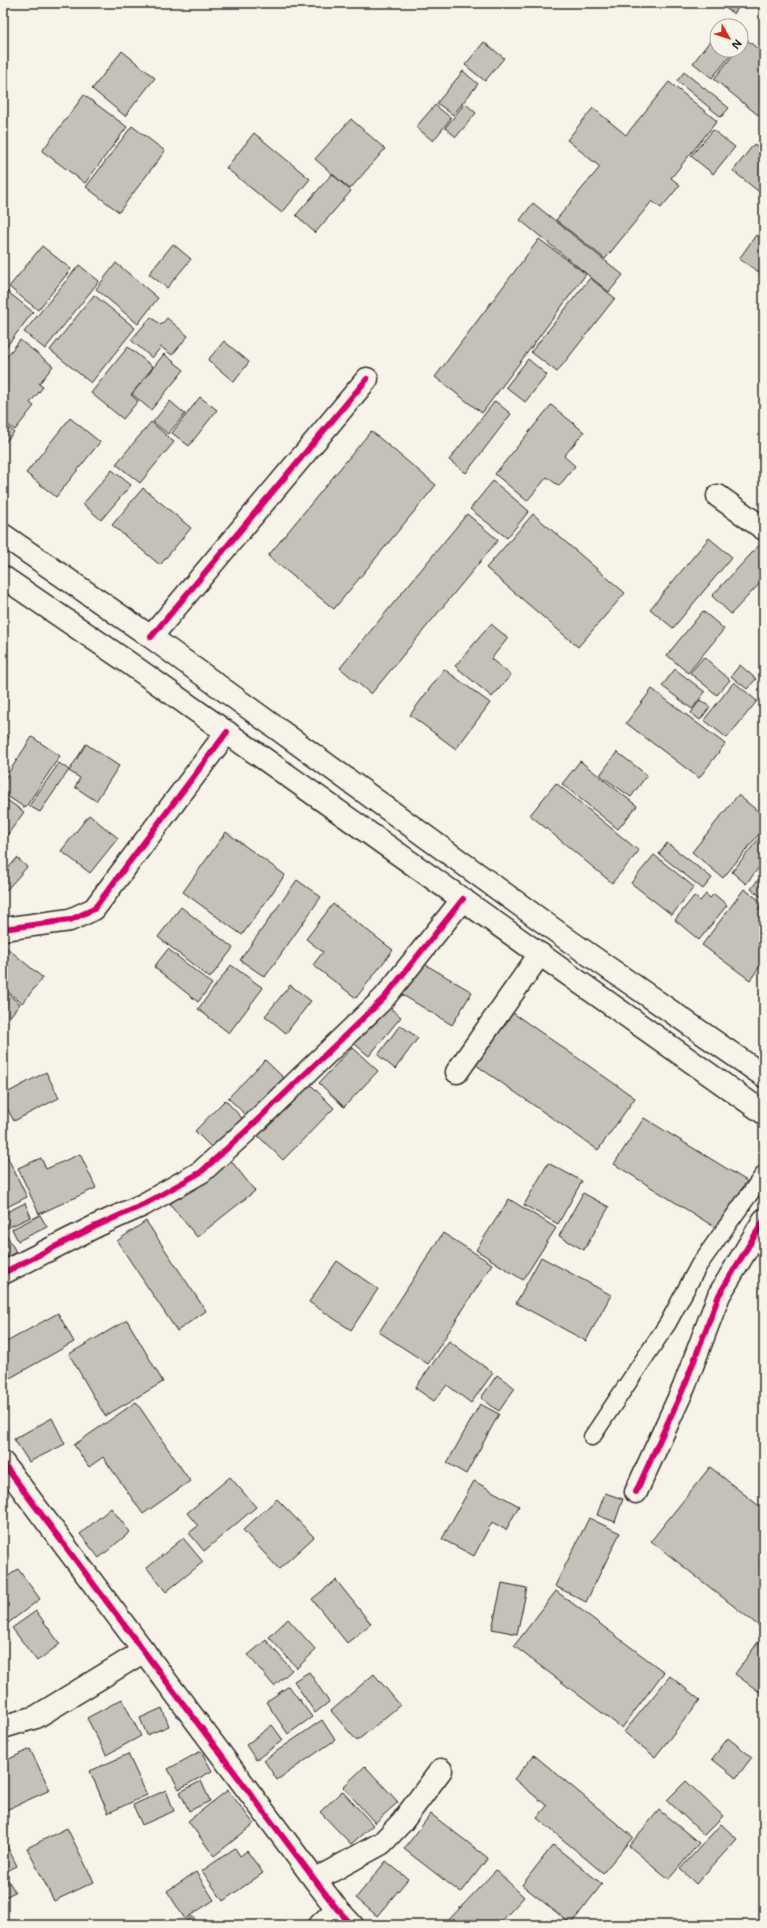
<svg xmlns="http://www.w3.org/2000/svg" width="767" height="1928" font-family="'Shantell Sans',sans-serif">
  <style>
    .building { fill: #c4c1b9; stroke: #2b2b2b }
    .lines { fill: none; stroke-linecap: round; stroke-linejoin: round }
    .service-casing { stroke: #2b2b2b; stroke-width: 19 }
    .minor-casing { stroke: #2b2b2b; stroke-width: 25 }
    .primary-casing { stroke: #2b2b2b; stroke-width: 25 }
    .service { stroke: #f7f3e8; stroke-width: 16 }
    .minor { stroke: #f7f3e8; stroke-width: 22 }
    .primary { stroke: #f7f3e8; stroke-width: 22 }
    .cycleway-casing { stroke: #f7f3e8; stroke-width: 8 }
    .cycleway { stroke: #d6006c; stroke-width: 6 }
  </style>
  <rect width="100%" height="100%" fill="#f7f3e8"/>
  <filter id="ink" filterUnits="userSpaceOnUse"><feTurbulence type="fractalNoise" baseFrequency=".025" numOctaves="2"/><feDisplacementMap in="SourceGraphic" scale="8" xChannelSelector="R" yChannelSelector="G"/><feConvolveMatrix kernelMatrix="1 2 1 2 8 2 1 2 1" color-interpolation-filters="sRGB"/></filter>
  <g filter="url(#ink)">
    <g class="building">
      <path d="M718,3H741L734,14Z"/>
      <path d="M717,32V50H735L712,78L693,63Z"/>
      <path d="M746,39L764,54V107L758,115L714,79L737,50H741V45Z"/>
      <path d="M484,42L504,58L485,81L465,65Z"/>
      <path d="M122,51L155,78L125,116L92,89Z"/>
      <path d="M463,71L478,84L453,115L437,103Z"/>
      <path d="M684,72L729,108L721,117L677,81Z"/>
      <path d="M669,82L717,121L671,178L680,185L661,208L652,201L605,259L556,220L600,167L567,140L593,108L626,135Z"/>
      <path d="M84,95L127,127L85,183L42,151Z"/>
      <path d="M465,103L476,113L456,137L445,128Z"/>
      <path d="M435,105L451,118L433,141L416,127Z"/>
      <path d="M351,119L385,149L350,189L315,159Z"/>
      <path d="M132,126L165,151L119,212L86,187Z"/>
      <path d="M713,130L735,147L713,174L691,156Z"/>
      <path d="M254,133L310,179L282,213L226,168Z"/>
      <path d="M754,144L764,152V184L758,191L733,171Z"/>
      <path d="M332,174L351,191L315,233L296,215Z"/>
      <path d="M533,203L623,275L609,292L520,220Z"/>
      <path d="M756,235L764,240V265L759,272L739,259Z"/>
      <path d="M539,239L586,274L482,413L435,377Z"/>
      <path d="M173,244L191,259L167,288L149,274Z"/>
      <path d="M42,246L71,269L38,310L9,287Z"/>
      <path d="M116,263L158,298L138,324L96,289Z"/>
      <path d="M79,265L99,281L45,349L24,332Z"/>
      <path d="M590,278L615,298L557,372L531,352Z"/>
      <path d="M3,288L33,312L3,351Z"/>
      <path d="M94,295L135,328L91,383L50,350Z"/>
      <path d="M151,317L161,325L167,318L188,336L172,355L161,347L152,358L131,340Z"/>
      <path d="M20,340L53,366L39,384L43,387L30,403L34,406L15,430L3,421V361Z"/>
      <path d="M224,341L249,362L234,382L208,360Z"/>
      <path d="M128,347L153,367L131,395L138,401L123,419L91,393Z"/>
      <path d="M164,354L184,370L151,410L132,394Z"/>
      <path d="M528,359L547,375L525,402L506,387Z"/>
      <path d="M200,397L217,410L189,446L172,433Z"/>
      <path d="M170,401L185,414L168,434L153,422Z"/>
      <path d="M495,401L511,414L466,473L449,460Z"/>
      <path d="M551,405L584,432L564,456L575,466L559,486L547,477L527,501L495,474Z"/>
      <path d="M70,418L100,442L56,497L26,473Z"/>
      <path d="M151,422L174,442L140,483L116,464Z"/>
      <path d="M3,423L14,432L3,445Z"/>
      <path d="M371,431L436,485L334,609L268,556Z"/>
      <path d="M112,470L131,485L101,520L83,504Z"/>
      <path d="M493,481L529,511L507,538L470,509Z"/>
      <path d="M143,488L191,528L160,565L112,525Z"/>
      <path d="M467,514L498,540L371,694L340,668Z"/>
      <path d="M533,514L625,593L578,647L486,568Z"/>
      <path d="M709,538L732,557L673,628L650,609Z"/>
      <path d="M764,540V579L731,614L712,596Z"/>
      <path d="M703,611L724,629L688,673L667,655Z"/>
      <path d="M491,624L508,638L491,659L511,675L492,697L455,666Z"/>
      <path d="M704,657L730,680L717,695L690,673Z"/>
      <path d="M740,665L756,679L747,689L731,676Z"/>
      <path d="M444,669L490,703L456,749L410,715Z"/>
      <path d="M675,669L705,692L692,709L662,686Z"/>
      <path d="M734,682L757,701L727,738L704,720Z"/>
      <path d="M652,689L725,744L699,778L626,723Z"/>
      <path d="M700,700L710,707L700,720L691,713Z"/>
      <path d="M3,732L9,737L3,746Z"/>
      <path d="M32,737L60,756L25,808L3,793V781Z"/>
      <path d="M86,744L119,766L96,801L75,787L80,778L69,771Z"/>
      <path d="M617,752L647,775L631,797L600,775Z"/>
      <path d="M580,761L637,806L618,829L562,784Z"/>
      <path d="M59,763L69,770L40,812L29,806Z"/>
      <path d="M556,783L639,851L612,883L530,815Z"/>
      <path d="M738,795L764,816V828L723,878L692,852Z"/>
      <path d="M3,797L24,812L3,841Z"/>
      <path d="M89,815L118,838L90,873L61,851Z"/>
      <path d="M226,832L285,875L242,935L183,892Z"/>
      <path d="M764,832V861L746,884L732,872Z"/>
      <path d="M667,843L712,878L703,889L659,854Z"/>
      <path d="M654,855L694,887L672,915L631,883Z"/>
      <path d="M17,858L27,867L3,894V874Z"/>
      <path d="M764,872V899L751,889Z"/>
      <path d="M297,880L321,897L265,977L240,960Z"/>
      <path d="M744,889L763,903L758,909L764,913V961L750,980L702,945Z"/>
      <path d="M706,894L710,898L714,894L727,905L699,940L675,920L694,896L700,901Z"/>
      <path d="M333,904L393,950L356,998L313,965L323,952L306,939Z"/>
      <path d="M181,907L233,948L210,978L158,937Z"/>
      <path d="M6,947L43,978L22,1003L3,988V950Z"/>
      <path d="M168,949L212,984L198,1002L154,967Z"/>
      <path d="M416,959L472,992L452,1025L396,991Z"/>
      <path d="M231,965L263,988L229,1033L198,1009Z"/>
      <path d="M290,985L311,1001L286,1033L265,1016Z"/>
      <path d="M3,990L20,1004L3,1025Z"/>
      <path d="M383,1002L401,1017L369,1056L351,1041Z"/>
      <path d="M513,1013L635,1098L598,1150L476,1065Z"/>
      <path d="M400,1025L418,1038L395,1069L378,1055Z"/>
      <path d="M352,1047L378,1071L344,1107L319,1083Z"/>
      <path d="M265,1060L285,1079L249,1118L228,1098Z"/>
      <path d="M46,1072L59,1098L14,1121L3,1101V1095Z"/>
      <path d="M306,1080L334,1108L283,1160L255,1133Z"/>
      <path d="M225,1100L243,1119L213,1149L195,1131Z"/>
      <path d="M644,1118L747,1181L716,1228L614,1164Z"/>
      <path d="M3,1148L27,1197L3,1209Z"/>
      <path d="M80,1154L96,1188L39,1214L18,1168L41,1158L46,1169Z"/>
      <path d="M228,1157L255,1191L197,1237L170,1204Z"/>
      <path d="M548,1163L582,1181L558,1224L524,1205Z"/>
      <path d="M583,1193L609,1207L584,1250L559,1236Z"/>
      <path d="M509,1199L556,1228L523,1280L476,1250Z"/>
      <path d="M25,1203L31,1217L7,1228L3,1220V1214Z"/>
      <path d="M40,1215L47,1227L18,1241L12,1229Z"/>
      <path d="M146,1221L206,1311L177,1331L117,1241Z"/>
      <path d="M3,1228L16,1252L3,1259Z"/>
      <path d="M443,1233L492,1264L428,1364L379,1332Z"/>
      <path d="M541,1257L611,1295L586,1341L516,1303Z"/>
      <path d="M337,1261L378,1289L351,1330L309,1302Z"/>
      <path d="M58,1313L74,1342L3,1382V1344Z"/>
      <path d="M127,1320L163,1382L105,1416L69,1354Z"/>
      <path d="M449,1341L493,1373L471,1403L447,1385L434,1401L415,1388Z"/>
      <path d="M497,1375L515,1388L499,1411L481,1398Z"/>
      <path d="M136,1402L190,1481L143,1514L103,1457L89,1467L74,1445Z"/>
      <path d="M480,1404L499,1414L466,1474L447,1463Z"/>
      <path d="M52,1418L65,1444L29,1462L14,1439Z"/>
      <path d="M710,1467L764,1510V1630L651,1541Z"/>
      <path d="M230,1477L256,1507L204,1551L189,1533L198,1526L187,1513Z"/>
      <path d="M474,1481L519,1506L506,1530L492,1522L474,1556L442,1539Z"/>
      <path d="M605,1493L623,1499L615,1522L597,1515Z"/>
      <path d="M277,1499L314,1537L279,1569L243,1530Z"/>
      <path d="M111,1508L130,1532L99,1558L80,1534Z"/>
      <path d="M589,1518L620,1533L586,1602L555,1586Z"/>
      <path d="M183,1538L203,1562L166,1592L147,1568Z"/>
      <path d="M18,1569L40,1599L3,1627V1580Z"/>
      <path d="M336,1580L371,1624L347,1643L312,1599Z"/>
      <path d="M502,1583L527,1588L517,1634L492,1629Z"/>
      <path d="M556,1591L664,1672L622,1728L514,1646Z"/>
      <path d="M36,1611L60,1644L37,1661L12,1628Z"/>
      <path d="M288,1619L316,1650L297,1668L269,1637Z"/>
      <path d="M266,1640L292,1670L274,1686L248,1655Z"/>
      <path d="M758,1642L764,1646V1688L761,1693L735,1674Z"/>
      <path d="M309,1672L329,1702L315,1713L294,1681Z"/>
      <path d="M374,1674L400,1705L357,1741L331,1711Z"/>
      <path d="M670,1676L700,1700L655,1757L624,1732Z"/>
      <path d="M289,1686L312,1717L288,1734L266,1702Z"/>
      <path d="M122,1699L141,1736L106,1755L87,1718Z"/>
      <path d="M162,1708L169,1726L147,1735L140,1718Z"/>
      <path d="M322,1720L335,1740L277,1780L264,1760Z"/>
      <path d="M272,1725L283,1740L256,1760L246,1745Z"/>
      <path d="M728,1738L752,1757L736,1778L712,1759Z"/>
      <path d="M30,1749L50,1790L6,1810L3,1803V1762Z"/>
      <path d="M201,1751L212,1771L179,1789L168,1769Z"/>
      <path d="M128,1754L147,1795L108,1813L90,1771Z"/>
      <path d="M534,1755L633,1837L603,1873L537,1818L547,1806L514,1779Z"/>
      <path d="M365,1766L398,1802L375,1823L343,1787Z"/>
      <path d="M201,1781L210,1801L189,1811L180,1792Z"/>
      <path d="M686,1781L723,1816L704,1835L667,1800Z"/>
      <path d="M166,1790L174,1811L142,1825L133,1805Z"/>
      <path d="M228,1790L254,1824L214,1856L188,1821Z"/>
      <path d="M342,1791L373,1825L351,1844L320,1812Z"/>
      <path d="M659,1810L699,1843L669,1879L629,1846Z"/>
      <path d="M431,1814L488,1858L461,1893L404,1849Z"/>
      <path d="M721,1824L737,1839L696,1884L680,1869Z"/>
      <path d="M67,1828L94,1882L54,1901L27,1848Z"/>
      <path d="M3,1838L17,1866L3,1873Z"/>
      <path d="M553,1845L602,1884L571,1924L522,1885Z"/>
      <path d="M235,1848L240,1856L247,1851L263,1873L223,1901L202,1871Z"/>
      <path d="M386,1861L408,1879L377,1916L356,1898Z"/>
      <path d="M496,1870L524,1897L498,1925H444Z"/>
      <path d="M196,1872L214,1900L185,1919L167,1891Z"/>
      <path d="M8,1880L15,1892L3,1898V1883Z"/>
      <path d="M192,1916L199,1925H182Z"/>
    </g>
    <g class="lines">
      <g class="service-casing">
        <path id="service" d="M592,1437L668,1323L699,1265L764,1174"/>
      </g>
      <g class="minor-casing">
        <g id="minor">
          <path d="M718,496L764,529"/>
          <path d="M151,637L367,379"/>
          <path d="M3,929L70,920L94,909L227,732"/>
          <path d="M457,1072L540,954"/>
          <path d="M3,1273L96,1226L143,1205L201,1172L245,1132L384,998L463,899"/>
          <path d="M3,1463L315,1880L337,1909L352,1925"/>
          <path d="M636,1492L684,1387L719,1295L764,1220"/>
          <path d="M3,1727L36,1717L144,1651"/>
          <path d="M315,1880L382,1843L402,1822L441,1770"/>
          <path d="M320,1925L337,1909"/>
        </g>
      </g>
      <g class="primary-casing">
        <g id="primary">
          <path d="M3,535L151,637L571,942L764,1076"/>
          <path d="M3,577L126,661L764,1113"/>
        </g>
      </g>
      <use href="#service" class="service"/>
      <use href="#minor" class="minor"/>
      <use href="#primary" class="primary"/>
      <g class="cycleway-casing">
        <g id="cycleway">
          <path d="M151,637L367,379"/>
          <path d="M3,929L70,920L94,909L227,732"/>
          <path d="M3,1273L96,1226L143,1205L201,1172L245,1132L384,998L463,899"/>
          <path d="M3,1463L315,1880L337,1909L352,1925"/>
          <path d="M636,1492L684,1387L719,1295L764,1220"/>
        </g>
      </g>
      <use href="#cycleway" class="cycleway"/>
    </g>
  </g>
  <rect width="767" height="1928" fill="none" stroke="#f7f3e8" stroke-width="16"/>
  <rect x="8" y="8" width="751" height="1912" fill="none" stroke="#2b2b2b" stroke-width="1.5" filter="url(#ink)"/>
  <g transform="translate(729 38) rotate(129)"><circle r="19" fill="#f7f3e8" stroke="#a5a39c"/>
  <path d="M0-3L7 15L0 10L-7 15Z" fill="#c8321e"/>
  <text y="-6" font-size="11" font-weight="bold" text-anchor="middle" fill="#2b2b2b">N</text>
  </g>
</svg>
